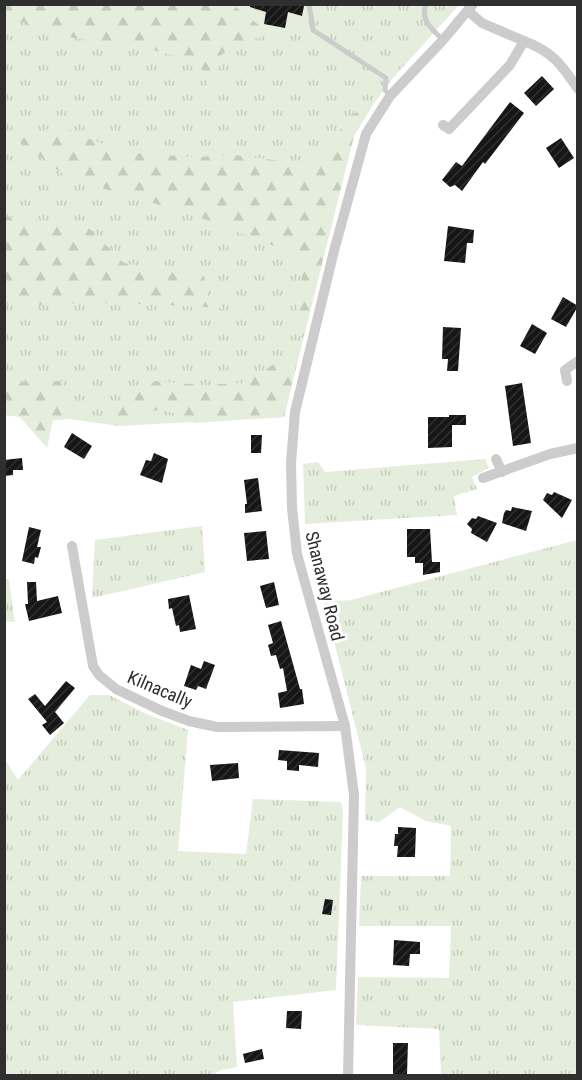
<svg xmlns="http://www.w3.org/2000/svg" width="582" height="1080" font-family="'Roboto Condensed',sans-serif">
  <style>
    .grass { fill: url(#grass-tufts) }
    .forest { fill: url(#forest-firs) }
    .building { fill: url(#building-hatch) }
    .lines { fill: none; stroke-linecap: round; stroke-linejoin: round }
    .lane { stroke: #ccc; stroke-width: 5 }
    .street { stroke: #ccc; stroke-width: 10 }
    .labels { text-anchor: middle; dominant-baseline: central; stroke-width: 6; stroke-linejoin: round; paint-order: stroke }
    .street-label { font-size: 18px; fill: #2f2f2f; stroke: #fff }
  </style>
  <defs>
    <pattern id="grass-tufts" width="24" height="20" patternUnits="userSpaceOnUse" patternTransform="scale(1.5)"><rect width="24" height="20" fill="#e5eedc"/><path d="M3 7l-1-3M5 7V3M7 7l1-3M15 17l-1-3M17 17v-4M19 17l1-3" fill="none" stroke="#c5ccbd"/></pattern>
    <pattern id="forest-firs" width="22" height="20" patternUnits="userSpaceOnUse" patternTransform="scale(1.5)"><rect width="22" height="20" fill="#e5eedc"/><path d="M5 1l3.5 6h-7zM16 11l3.5 6h-7z" fill="#c5ccbd"/></pattern>
    <pattern id="building-hatch" width="6" height="6" patternUnits="userSpaceOnUse" patternTransform="scale(1.5)"><rect width="6" height="6" fill="#161616"/><path d="M-1 1l2-2M0 6l6-6M5 7l2-2" fill="none" stroke="#303030"/></pattern>
  </defs>
  <rect width="100%" height="100%" fill="#fff"/>
  <g class="grass">
    <path d="M5,5H459L392,79L372,106L354,135L284,417L119,426L69,419L53,420L5,415Z"/>
    <path d="M485,459L489,468L472,477L477,489L454,496L457,515L305,524L303,464L318,462L325,472Z"/>
    <path d="M202,526L205,572L92,598L95,540Z"/>
    <path d="M577,540V1075H441L439,1029L356,1025L358,977L449,978L451,926H359L361,876H450L451,826L426,821L400,807L379,822L365,820L366,768L324,602L351,600Z"/>
    <path d="M5,579L9,580L15,622L5,621Z"/>
    <path d="M90,695H109L149,715L188,730L178,851L246,854L253,799L341,802L343,812L336,990L233,1002L237,1067L221,1070L212,1075H5L4,758L18,780Z"/>
  </g>
  <g class="forest">
    <path d="M5,4L233,5L260,26L262,37L240,42L220,56L216,87L208,86L201,67L180,57L153,50L42,33L5,12Z"/>
    <path d="M372,106L354,136L303,338L294,331L298,319L297,300L305,262L282,249L209,221L135,197L71,180L17,140L59,125L94,141L134,153L195,157L234,155L321,166L348,116Z"/>
    <path d="M5,216L88,227L124,263L156,270L204,276L208,296L222,308C175,305 129,303 83,303C57,303 30,309 5,303Z"/>
    <path d="M297,361L284,417L194,423L187,417L159,409L119,426L114,408L155,381L203,385L243,383L274,364Z"/>
    <path d="M62,381L69,419L53,420L47,448L20,417L5,415V382Z"/>
  </g>
  <g class="building">
    <path d="M250,4H304V6L302,16L288,12L285,28L264,24L266,12L250,7Z"/>
    <path d="M542,76L554,89L536,106L524,93Z"/>
    <path d="M510,102L524,113L485,164L483,162L462,191L455,185L450,187L442,180L456,162L462,166Z"/>
    <path d="M561,138L574,158L559,168L546,148Z"/>
    <path d="M448,226L474,230L473,243H467L465,263L444,261Z"/>
    <path d="M563,297L578,306L566,327L551,319Z"/>
    <path d="M532,324L547,333L535,354L520,346Z"/>
    <path d="M443,327L461,328L458,371H447L448,359H442Z"/>
    <path d="M522,383L531,443L513,446L505,386Z"/>
    <path d="M449,415H466V425H452V447L428,448V417H449Z"/>
    <path d="M72,433L92,446L84,459L64,447Z"/>
    <path d="M251,435H262L261,453H251Z"/>
    <path d="M154,453L168,459L162,483L140,475L146,460L151,461Z"/>
    <path d="M22,458L23,470H13V475L4,476V460Z"/>
    <path d="M258,478L262,511L245,513V504H247L244,480Z"/>
    <path d="M554,492L572,500L562,518L543,500L547,493L552,495Z"/>
    <path d="M512,507L532,511L526,531L502,523L504,513L506,510L511,511Z"/>
    <path d="M478,516L497,523L487,542L471,533L472,529L467,524L472,518L476,519Z"/>
    <path d="M29,527L41,530L37,547H41L38,558L35,557L34,564L22,561Z"/>
    <path d="M407,529H430L432,562H440V572L423,575V563H415V557H407Z"/>
    <path d="M266,531L269,559L247,561L244,533Z"/>
    <path d="M27,582H36L37,601L58,596L62,613L29,621L25,604H28Z"/>
    <path d="M274,582L279,605L266,608L260,586Z"/>
    <path d="M189,595L196,629L180,632L179,625L176,626L172,608L169,609L168,599Z"/>
    <path d="M281,621L300,689H302L304,704L280,708L278,693L287,691L283,668L280,669L276,655L271,656L268,645L273,643L268,625Z"/>
    <path d="M204,661L215,665L206,689L198,686L196,690L184,686L191,665L201,669Z"/>
    <path d="M66,681L75,688L55,712L64,723L50,735L42,725L47,722L28,699L35,694L45,706Z"/>
    <path d="M279,750L319,753L318,767L299,765V771L287,770V761L278,760Z"/>
    <path d="M238,763L239,778L212,781L210,765Z"/>
    <path d="M398,827L416,828L415,857H397L398,846H394L395,834H398Z"/>
    <path d="M325,899L333,900L331,915L322,914Z"/>
    <path d="M394,940L420,942V954H410L409,966L393,965Z"/>
    <path d="M287,1011H302L301,1029L286,1028Z"/>
    <path d="M393,1043H408L407,1074H393Z"/>
    <path d="M262,1049L264,1059L245,1063L243,1054Z"/>
  </g>
  <g class="lines">
    <g class="lane">
      <path d="M309,4L313,30L386,78L385,90L390,96"/>
      <path d="M426,4C420,21 432,29 443,40"/>
    </g>
    <g class="street">
      <path d="M524,41C553,52 561,64 578,89"/>
      <path d="M443,125L449,129L510,65L524,41L482,23L468,11"/>
      <path d="M567,381L565,370L578,361"/>
      <path d="M496,459L502,472"/>
      <path d="M483,478L550,454L578,448"/>
      <path d="M72,546L93,666L99,675L116,689L162,711L189,721L217,727L345,726"/>
      <path d="M348,1076L354,795L345,726L297,554L292,508L291,463L295,412L334,251L366,134L390,96L443,40L473,4"/>
    </g>
  </g>
  <g class="labels">
    <g class="street-label">
      <text transform="translate(325 586) rotate(76)">Shanaway Road</text>
      <text transform="translate(160 689) rotate(23)">Kilnacally</text>
    </g>
  </g>
  <rect width="582" height="1080" fill="none" stroke="#2f2f2f" stroke-width="12"/>
</svg>
